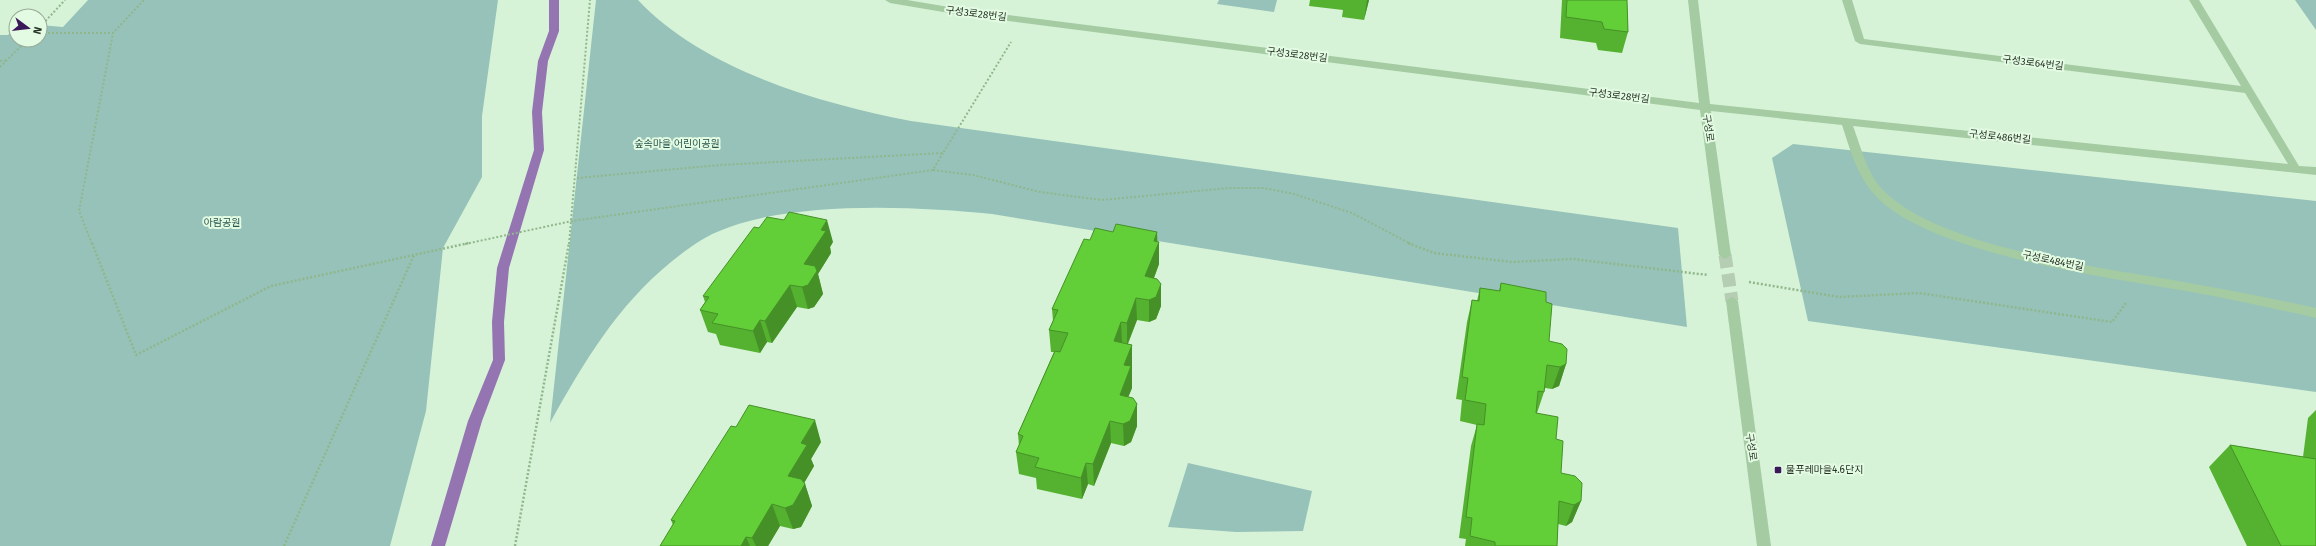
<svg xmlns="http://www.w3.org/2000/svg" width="2316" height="546" font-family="'Fira Sans','Noto Sans KR',sans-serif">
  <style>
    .green { fill: #96c2ba }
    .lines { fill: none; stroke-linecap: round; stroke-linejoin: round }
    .stream { fill: #9474b1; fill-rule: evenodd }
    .minor-tunnel { stroke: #b4cdb3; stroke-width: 13; stroke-dasharray: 13 6; stroke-linecap: butt }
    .path-far1 { stroke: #90b78c; stroke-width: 2; stroke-dasharray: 2 2; stroke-linecap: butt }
    .path { stroke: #90b78c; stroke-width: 2.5; stroke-dasharray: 2 2; stroke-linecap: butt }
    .minor { fill: #a5cba2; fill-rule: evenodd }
    .wall { fill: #55b230 }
    .shaded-wall { fill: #459127 }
    .building { fill: #63cf38; stroke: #459127 }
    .poi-dot { fill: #3b1859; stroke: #e3fae3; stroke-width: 1.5 }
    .labels { text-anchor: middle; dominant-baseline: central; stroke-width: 4; stroke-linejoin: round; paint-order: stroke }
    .street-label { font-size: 10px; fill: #283525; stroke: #e3fae3 }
    .park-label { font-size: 10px; fill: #27554e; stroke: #e3fae3 }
    .poi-label { font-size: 10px; fill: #283525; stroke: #e3fae3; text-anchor: start }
  </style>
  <rect width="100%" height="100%" fill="#d7f3d7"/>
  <g class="green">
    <path d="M88,0H498L482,116V177L443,248L426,411L390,546H0V35H8L16,27V40H40V25L63,27Z"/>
    <path d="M596,0H638C704,70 819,103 911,121L1678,228L1687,327L992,214C915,206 788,200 717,232C700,239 685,251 671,262C617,306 584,362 550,423Z"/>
    <path d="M1219,0H1277L1274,12L1217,4Z"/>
    <path d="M2295,0H2316V30Z"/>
    <path d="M1793,144L2316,201V392L1808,321L1772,158Z"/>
    <path d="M1188,463L1312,491L1303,531L1236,532L1168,527Z"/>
  </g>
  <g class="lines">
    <path class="stream" d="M549,0H559V31L548,61L542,112L544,150L509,268L504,322L505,360L482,421L445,546H431L468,421L493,360L492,322L497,268L534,150L532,112L538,61L549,31Z"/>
    <path class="minor-tunnel" d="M1725,255L1732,301"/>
    <g class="path-far1">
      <path d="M40,27L65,0"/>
      <path d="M40,33H113L144,0"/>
      <path d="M0,61L7,60"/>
      <path d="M0,67L27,40"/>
      <path d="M933,170L973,175L1040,192L1102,200L1229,188H1264L1294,194L1352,213L1411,244"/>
      <path d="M577,178L720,165L943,153L1011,42"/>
      <path d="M92,244L79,211L113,33"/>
      <path d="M465,244L572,221L933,170L943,153"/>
      <path d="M569,244L590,0"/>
    </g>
    <g class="path">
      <path d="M92,243L136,355L271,286L469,243"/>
      <path d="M1408,243L1434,253L1512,262L1573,259L1708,275"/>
      <path d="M1749,282L1839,297L1919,293L2112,322L2126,303"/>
      <path d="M284,546L414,255"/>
      <path d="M515,546L569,243"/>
    </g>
    <g class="minor">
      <path d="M885,0H907L961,9L1699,103L1688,0H1698L1710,104L2288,164L2245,93L1860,44L1855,41L1842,0H1852L1864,39L2241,86L2189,0H2199L2299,166L2316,167V175L1853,126C1861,147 1867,174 1884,191C1939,246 2091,266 2167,279C2217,288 2267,297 2316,308V318C2273,308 2229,299 2186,291C2109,278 1926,253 1875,195C1857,176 1850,149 1842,125L1711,111L1731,255L1725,259L1719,255L1700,110L961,15L890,3Z"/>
      <path d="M1732,297L1738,301L1771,546H1757L1726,301Z"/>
    </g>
  </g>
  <g class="wall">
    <path d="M1310,0H1369L1364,20L1342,17L1343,10L1309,6Z"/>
    <path d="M1562,0H1627L1628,32L1622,53L1598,50L1596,43L1560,38Z"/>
    <path d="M1113,232H1157L1159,264L1154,278L1161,306L1156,319L1149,322L1137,320L1128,344L1132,345V367L1131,369L1132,388L1128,397L1137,404V426L1131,442L1124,446L1111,443L1094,486L1088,484L1082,499L1037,489L1036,478L1019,474L1016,452L1019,446L1018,434L1054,352H1051L1049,330L1053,321L1052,309L1090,240Z"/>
    <path d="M833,242L830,247L831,253L818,274L823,294L814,307L808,309L797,307L772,343L767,342L760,353L720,345L716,334L708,332L700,310L705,302L703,296Z"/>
    <path d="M1501,283L1546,302L1549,341L1566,364L1559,386L1552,389L1545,388L1544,392L1537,413L1556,439L1561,473L1581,501L1572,522L1566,526L1558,524L1557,546H1465L1466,539L1459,538L1471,446L1477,425L1460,421L1462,400L1456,399L1467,322L1472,300L1477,301L1480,288L1499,291Z"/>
    <path d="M2316,410V546H2247L2209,467L2230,445L2303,457L2308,418Z"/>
    <path d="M821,442L811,459L814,466L804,483L805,484L812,506L801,527L793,529L780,526L768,546H660L673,525L671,520Z"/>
  </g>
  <g class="shaded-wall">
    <path d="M1367,0H1369L1364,20Z"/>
    <path d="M827,220L833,242L830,247L831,253L818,274L823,294L814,307L808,309L802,287L804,264L821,230Z"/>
    <path d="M1157,232V246L1159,242V264L1146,299L1145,276L1154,241Z"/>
    <path d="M1161,284V306L1156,319L1149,322V300Z"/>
    <path d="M790,285L797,307L772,343L765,321Z"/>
    <path d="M1136,298L1137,320L1127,345V323Z"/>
    <path d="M760,320L767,342L760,353L753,331Z"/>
    <path d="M1121,322L1122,344L1114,341Z"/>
    <path d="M1132,345V388L1120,417V395L1124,365Z"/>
    <path d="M1566,364L1559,386L1552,389L1560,367Z"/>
    <path d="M1137,404V426L1131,442L1124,446L1123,424Z"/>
    <path d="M815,420L821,442L811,459L814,466L796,497L788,476L801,443Z"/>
    <path d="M1110,421L1111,443L1094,486L1093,464Z"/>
    <path d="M1086,463L1088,484L1082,499L1081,478Z"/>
    <path d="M805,484L812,506L801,527L793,529L785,508Z"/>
    <path d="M1581,501L1572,522L1566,526L1574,505Z"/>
    <path d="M772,504L780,526L768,546H756L752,538Z"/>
    <path d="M746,537L750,546H741Z"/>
  </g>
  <g class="building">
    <path d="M1567,0H1627L1628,32L1604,29L1602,22L1566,17Z"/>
    <path d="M789,212L827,220L821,230L826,231L804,264L815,266L817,271L808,285L802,287L790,285L765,321L760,320L753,331L712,323L718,314L700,310L709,297L703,296L754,227L759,228L767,217L784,220Z"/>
    <path d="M1116,224L1157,232L1154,241L1159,242L1145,276L1157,279L1161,284L1156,297L1149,300L1136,298L1127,323L1121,322L1114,341L1132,345L1124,365L1131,366L1120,395L1133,398L1137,404L1130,421L1123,424L1110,421L1093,464L1086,463L1081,478L1035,467L1039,458L1016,452L1023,436L1018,434L1055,351L1060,352L1068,333L1049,330L1058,310L1052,309L1084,239L1090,240L1095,228L1113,232Z"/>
    <path d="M1501,283L1546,292V302L1552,304L1549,341L1562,344L1567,349L1566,364L1560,367L1547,365L1544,392L1538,391L1536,413L1558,417L1556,439L1563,441L1561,473L1575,476L1582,483L1581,501L1574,505L1559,501L1557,546H1495V542L1470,536L1472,518L1466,517L1477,424L1484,425L1486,404L1465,400L1468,378L1462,377L1472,300L1479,301L1480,288L1500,291Z"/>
    <path d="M749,405L815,420L801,443L807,445L788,476L801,479L805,484L793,505L785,508L772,504L752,538L746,537L741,546H660L675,521L671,520L731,426L736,427Z"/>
    <path d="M2230,445L2316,459V546H2281Z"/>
  </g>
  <rect class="poi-dot" x="1774" y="466" width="8" height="8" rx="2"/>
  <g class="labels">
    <g class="street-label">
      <text transform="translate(976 14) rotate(7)">구성3로28번길</text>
      <text transform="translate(1297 55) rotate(7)">구성3로28번길</text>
      <text transform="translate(2033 63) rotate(7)">구성3로64번길</text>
      <text transform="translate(1619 96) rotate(7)">구성3로28번길</text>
      <text transform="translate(1708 128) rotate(82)">구성로</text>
      <text transform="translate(2000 137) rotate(6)">구성로486번길</text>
      <text transform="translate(2053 261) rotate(12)">구성로484번길</text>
      <text transform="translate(1751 447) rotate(82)">구성로</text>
    </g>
    <g class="park-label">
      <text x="677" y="144">숲속마을 어린이공원</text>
      <text x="222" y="223">아람공원</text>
    </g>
    <g class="poi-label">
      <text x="1786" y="470">물푸레마을4.6단지</text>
    </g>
  </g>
  <g transform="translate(28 28) rotate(105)"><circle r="19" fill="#e3fae3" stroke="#98ab97"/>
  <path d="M0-3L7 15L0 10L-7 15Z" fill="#3b1859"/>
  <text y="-6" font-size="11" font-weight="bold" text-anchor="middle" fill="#283525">N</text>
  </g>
</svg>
